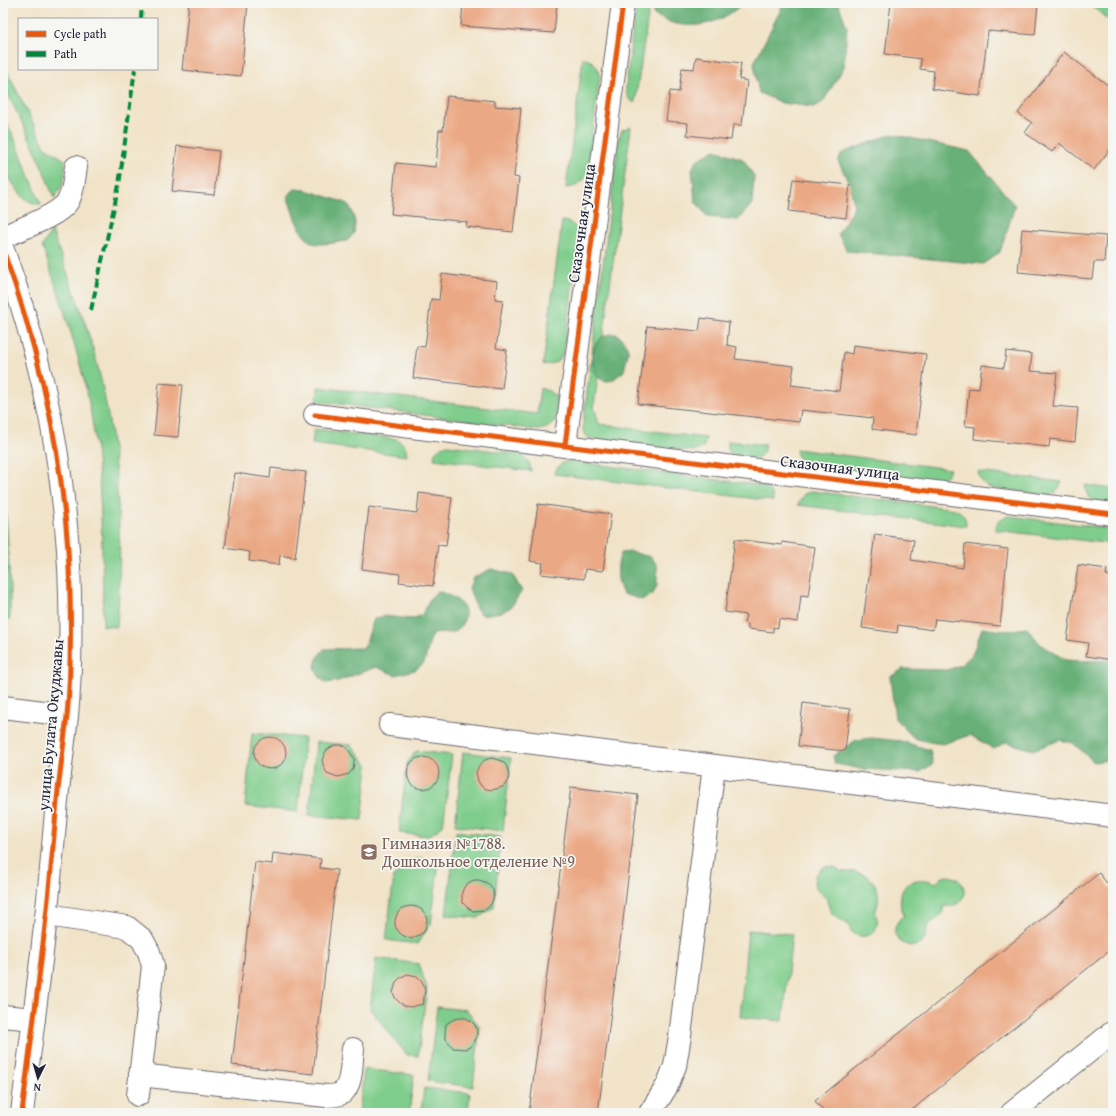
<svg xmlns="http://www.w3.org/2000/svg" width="1116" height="1116" font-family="'Gentium Book Plus',serif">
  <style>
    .green { fill: #7fcd8c; stroke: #507864 }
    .forest { fill: #67b078; stroke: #44695a }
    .building { fill: #eba884 }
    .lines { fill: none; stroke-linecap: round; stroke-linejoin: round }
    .minor-casing { stroke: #6a666c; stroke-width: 24 }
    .minor { stroke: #fff; stroke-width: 22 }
    .quiet { stroke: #00873e; stroke-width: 4; stroke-dasharray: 8 4; stroke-linecap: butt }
    .cycleway-casing { stroke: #f6f6f2; stroke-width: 8 }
    .cycleway { stroke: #e8590c; stroke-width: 5 }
    .labels { text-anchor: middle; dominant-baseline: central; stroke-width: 3.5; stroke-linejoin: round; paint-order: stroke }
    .street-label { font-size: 16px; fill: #22223b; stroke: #f6f6f2 }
    .education-label { font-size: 16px; fill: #785e54; stroke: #f6f6f2; text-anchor: start }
  </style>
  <rect width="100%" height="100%" fill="#f6f6f2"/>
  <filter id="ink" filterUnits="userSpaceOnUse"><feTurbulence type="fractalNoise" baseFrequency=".025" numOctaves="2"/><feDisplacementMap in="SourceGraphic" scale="8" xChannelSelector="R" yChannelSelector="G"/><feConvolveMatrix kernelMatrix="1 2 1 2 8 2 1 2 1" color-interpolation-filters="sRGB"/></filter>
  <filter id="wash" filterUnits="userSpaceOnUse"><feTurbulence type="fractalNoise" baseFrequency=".012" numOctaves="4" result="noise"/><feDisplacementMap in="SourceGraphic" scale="16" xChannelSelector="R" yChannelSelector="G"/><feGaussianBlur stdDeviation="0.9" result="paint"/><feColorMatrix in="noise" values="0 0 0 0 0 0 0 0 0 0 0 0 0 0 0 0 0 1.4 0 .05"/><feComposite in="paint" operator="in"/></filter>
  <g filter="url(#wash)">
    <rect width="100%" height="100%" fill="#f1e3c8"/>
    <g class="green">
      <path d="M636,3H650L635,103C627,99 626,94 626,86Z"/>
      <path d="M1088,3H1113V24Z"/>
      <path d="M583,58C593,61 597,64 600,75L587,174C582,184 577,187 566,188Z"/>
      <path d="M3,63L45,147L65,160C65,178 65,183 54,198L37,154L3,84Z"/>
      <path d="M3,116L13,135L41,204C22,206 7,176 3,160C1,148 3,128 3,116Z"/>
      <path d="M631,127L594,406L599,424L706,438L704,446L698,450L692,451L592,439C584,436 583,433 583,425L619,137L622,130Z"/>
      <path d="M562,221C573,223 577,226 579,237L564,351C559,362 555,364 543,365Z"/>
      <path d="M52,231C69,279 90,330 101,380C119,461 123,545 117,627L103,626C102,552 103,476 89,403C78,349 60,297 42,246Z"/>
      <path d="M318,387L537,414L540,388L549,391L556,397C558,413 558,428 538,430L317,401Z"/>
      <path d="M314,429L396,439C404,443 406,446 407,456L312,444Z"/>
      <path d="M728,441L765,445C764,450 763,454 759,457C753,460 736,459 730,453C727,450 728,445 728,441Z"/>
      <path d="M448,445L519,454C527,458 530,462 531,471L434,459L435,452L441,447Z"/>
      <path d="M796,449L950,469C946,477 943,480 933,481L807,465C799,462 797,457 796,449Z"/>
      <path d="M570,461L759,485C769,488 773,491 773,501L554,474C558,466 561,462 570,461Z"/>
      <path d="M978,472L1062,482C1059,490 1057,493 1048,495L990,488C983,484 980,480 978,472Z"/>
      <path d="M3,483L7,526L10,590V617L3,627Z"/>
      <path d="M1085,485L1113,489V503L1095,501L1089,498L1086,491Z"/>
      <path d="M812,491L955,509C963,513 966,516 966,526L798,505L804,494Z"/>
      <path d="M1009,516L1106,528L1113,530V544L995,530C997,521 1001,518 1009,516Z"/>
      <path d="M252,733L305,738L298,812L245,806Z"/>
      <path d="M316,742L352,745L368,766L362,820L309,815Z"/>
      <path d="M416,751L452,755L443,826L428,836L399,833L407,763Z"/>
      <path d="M463,752L511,758L503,831L455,825Z"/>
      <path d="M456,831L501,837L494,907L478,918L446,915Z"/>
      <path d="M418,858L439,860L431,924L417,944L386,940L394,876Z"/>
      <path d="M827,866L835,867L841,872C869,868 886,887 875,913C877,918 879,922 876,928C872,938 858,939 851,931C850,929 850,927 848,925C843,920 837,919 831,912C828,907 828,899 824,895C822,893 819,892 817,890C810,879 817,870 827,866Z"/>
      <path d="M946,876C971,876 970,909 944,906C943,916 936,920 927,925C930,965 873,940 904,915C892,890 911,872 936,883L941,878Z"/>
      <path d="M748,930L792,934L783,1021L740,1017Z"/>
      <path d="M376,958L419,964L427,988L418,1056L407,1055L370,1009Z"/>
      <path d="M437,1007L467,1010L480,1027L473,1087L428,1081Z"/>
      <path d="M364,1069L414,1075L409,1113H359Z"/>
      <path d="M424,1088L470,1093L468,1113H421Z"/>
    </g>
    <g class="forest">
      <path d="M653,3H743C726,20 702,29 677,24C670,23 661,18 654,15Z"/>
      <path d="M783,3H838L847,27L844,67L823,102L813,107L782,103L759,93L754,63L782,7Z"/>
      <path d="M892,134L969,151L1015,206L1000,252L983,264L847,251L838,234L854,207L850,185L838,161L842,153Z"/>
      <path d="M715,150L743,159L754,176L752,204L738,220L708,217L695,201L692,169L697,160Z"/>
      <path d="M295,189L306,190L347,203L352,211L355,222L354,233L347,241C338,242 329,244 319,244C300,245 293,210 287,196Z"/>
      <path d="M617,334C633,349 628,350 624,371C621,373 616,378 612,380C589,388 586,343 605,336C608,334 613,334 617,334Z"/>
      <path d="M631,552L651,557L657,565V585L653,594L643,600L623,594C616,580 616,567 621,553Z"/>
      <path d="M491,569L512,574L522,591L511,607L502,612L482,615L476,608L469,588L473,578Z"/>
      <path d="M438,591C451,596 470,603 464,620C462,625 459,629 454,632C448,634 438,633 432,634L424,663L415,670L395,675L376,667L338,681L326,683C312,671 312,663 324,649L364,648L374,619L383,616L412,619L422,615L430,598Z"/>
      <path d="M982,628L1004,631L1027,628L1041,645L1066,660L1080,661L1113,660V755L1109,760L1094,762L1073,743L1060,740L1033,750L1006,742L994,749L970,735L943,744L929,742L914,738L895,719L890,677L903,669L948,670L961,665L972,655Z"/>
      <path d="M871,738L901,741L930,750L933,764L920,772L862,769L835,764L833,756L856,740Z"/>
    </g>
    <g id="blocks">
      <g class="building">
        <path d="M189,3H248L241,76L182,70Z"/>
        <path d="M463,3H557L554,33L461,26Z"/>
        <path d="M891,3H1038L1035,35L988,31L980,96L932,89L934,71L920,69L921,59L885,54Z"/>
        <path d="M1064,52L1113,89V145L1094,170L1059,143L1052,152L1025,133L1032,123L1018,113Z"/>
        <path d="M696,57L741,63L739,79L747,81L742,125H733L731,140L687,135L688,123L666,121L670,91L679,92L682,68L694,69Z"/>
        <path d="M447,96L495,101V106L521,108L514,177L519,178L513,232L466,227L467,222L391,214L396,163L436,167L439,130H443Z"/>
        <path d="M177,146L219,151L214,195L172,191Z"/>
        <path d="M793,179L850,185L846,218L789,211Z"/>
        <path d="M1022,229L1106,236L1104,262H1094L1092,279L1018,272Z"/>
        <path d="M442,274L497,281L495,299L503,300L496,348L507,350L502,389L413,378L417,346L425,347L431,299L439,300Z"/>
        <path d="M701,318L729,322L727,345L737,347L735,359L794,366L791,385L839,391L844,352L852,354L853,345L926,354L916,435L872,429L873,418L801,410L799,422L638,404L647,326L699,331Z"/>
        <path d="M1006,351L1032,354L1030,371L1057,373L1053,406L1078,408L1075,442L1050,439L1049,447L974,439L975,427L965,426L969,388L979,389L982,365L1004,368Z"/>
        <path d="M159,383L183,385L178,437L154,435Z"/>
        <path d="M271,468L306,472L295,558L280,555L279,565L249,561L250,552L225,548L235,473L270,478Z"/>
        <path d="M419,493L452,497L446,546L438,545L433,586L399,582L400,574L362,569L369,507L417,513Z"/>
        <path d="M538,504L611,514L603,571L585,569L584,579L541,574L543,563L530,561Z"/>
        <path d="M875,534L914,540L911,560L963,568L965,544L1008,549L1000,626L935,619L933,630L898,625L897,633L862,628Z"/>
        <path d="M735,539L782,545V542L815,547L808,596L801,595L798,622L779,619L778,628L773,627V632L748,629V624L744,623L746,615L725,612Z"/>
        <path d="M1078,565L1107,569L1106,575L1113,576V660L1086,656L1088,643L1067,640Z"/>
        <path d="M803,703L850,709L845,751L798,746Z"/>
        <circle cx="270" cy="753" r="16"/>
        <path d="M336,745H342L347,748L354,758V764L353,769L349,774L338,777L327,773L324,768L322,760L326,751L331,747Z"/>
        <circle cx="423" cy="773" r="16"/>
        <path d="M491,758L502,761L506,765L508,771L509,777L507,782L503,787L492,790L486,789L481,786L478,781L476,772L480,764L485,760Z"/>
        <path d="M571,787L638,795L624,912L598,1113H529Z"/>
        <path d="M273,853L321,859L320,868L337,870L313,1074L232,1065L255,862L272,864Z"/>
        <path d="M1099,873L1113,891V948L908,1113H825L815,1101Z"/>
        <path d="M474,880H479L485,882L490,885L493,890L494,896L492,902L489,907L484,910L473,911L468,908L462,902V892L464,887L468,883Z"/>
        <path d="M411,906L417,907L422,910L426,915L427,920L426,926L424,932L419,935L411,939L402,935L398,931L395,926V920L397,914L401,909L405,907Z"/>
        <path d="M407,974L417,976L421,980L424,985L425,991L423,1004L411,1007L405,1006L400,1003L396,999L393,993L396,982L400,978Z"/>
        <path d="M460,1018H466L471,1021L475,1025L477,1031V1037L474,1042L470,1047L465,1049L453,1048L446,1039L445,1033L446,1024L454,1019Z"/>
      </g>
    </g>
  </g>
  <g filter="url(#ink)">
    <use href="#blocks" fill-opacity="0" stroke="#6a666c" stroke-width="1"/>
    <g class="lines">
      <g class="minor-casing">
        <g id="minor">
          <path d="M3,237C20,229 59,216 68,201C74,191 74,178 76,167"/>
          <path d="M3,250C43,360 67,476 70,593C71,634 71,675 67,716C64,741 61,765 58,790C54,832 51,875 46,917C39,982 30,1048 22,1113"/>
          <path d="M315,415L1113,514"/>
          <path d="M565,445L623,3"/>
          <path d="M3,707L67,715"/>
          <path d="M390,725L1113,816"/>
          <path d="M47,915L127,927L142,939L149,952L153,966L138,1095"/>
          <path d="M3,1016L34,1019"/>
          <path d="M140,1075L326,1096C331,1096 337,1096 342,1093C353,1084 351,1062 353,1049"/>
          <path d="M650,1113L667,1086L675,1066L680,1036L714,766"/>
          <path d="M1012,1113L1113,1032"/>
        </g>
      </g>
      <use href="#minor" class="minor"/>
      <g class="quiet">
        <path d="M141,19L142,3"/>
        <path d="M91,310L119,185L135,69"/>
      </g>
      <g class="cycleway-casing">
        <g id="cycleway">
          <path d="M3,250C43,360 67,476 70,593C71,634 71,675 67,716C64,741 61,765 58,790C54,832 51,875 46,917C39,982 30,1048 22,1113"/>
          <path d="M315,415L1113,514"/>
          <path d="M565,445L623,3"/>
        </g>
      </g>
      <use href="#cycleway" class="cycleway"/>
    </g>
  </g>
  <defs>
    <g id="school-square" transform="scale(0.9)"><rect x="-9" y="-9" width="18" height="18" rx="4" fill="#8d6e63" stroke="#f6f6f2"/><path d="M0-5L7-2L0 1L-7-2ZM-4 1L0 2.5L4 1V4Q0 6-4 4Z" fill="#fff"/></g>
  </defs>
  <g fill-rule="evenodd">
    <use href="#school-square" x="369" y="852"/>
  </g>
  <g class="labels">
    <g class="street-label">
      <text transform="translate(581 223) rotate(-82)">Сказочная улица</text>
      <text transform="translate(840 467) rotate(7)">Сказочная улица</text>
      <text transform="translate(50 725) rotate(-85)">улица Булата Окуджавы</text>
    </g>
    <g class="education-label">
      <text x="382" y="843">Гимназия №1788.<tspan x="382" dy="18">Дошкольное отделение №9</tspan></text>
    </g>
  </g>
  <rect width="1116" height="1116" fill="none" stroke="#f6f6f2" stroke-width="16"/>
  <rect x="18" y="18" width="140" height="52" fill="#f6f6f2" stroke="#a1a1a9"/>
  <rect x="26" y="31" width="20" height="6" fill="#e8590c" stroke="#a1a1a9"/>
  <text x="54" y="38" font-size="12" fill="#22223b">Cycle path</text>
  <rect x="26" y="51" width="20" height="6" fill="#00873e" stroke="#a1a1a9"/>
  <text x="54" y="58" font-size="12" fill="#22223b">Path</text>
  <g transform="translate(38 1078) rotate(185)" stroke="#f6f6f2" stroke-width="3" paint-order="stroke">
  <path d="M0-3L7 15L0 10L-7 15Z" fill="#22223b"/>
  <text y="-6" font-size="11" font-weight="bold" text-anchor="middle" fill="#22223b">N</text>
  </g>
</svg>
